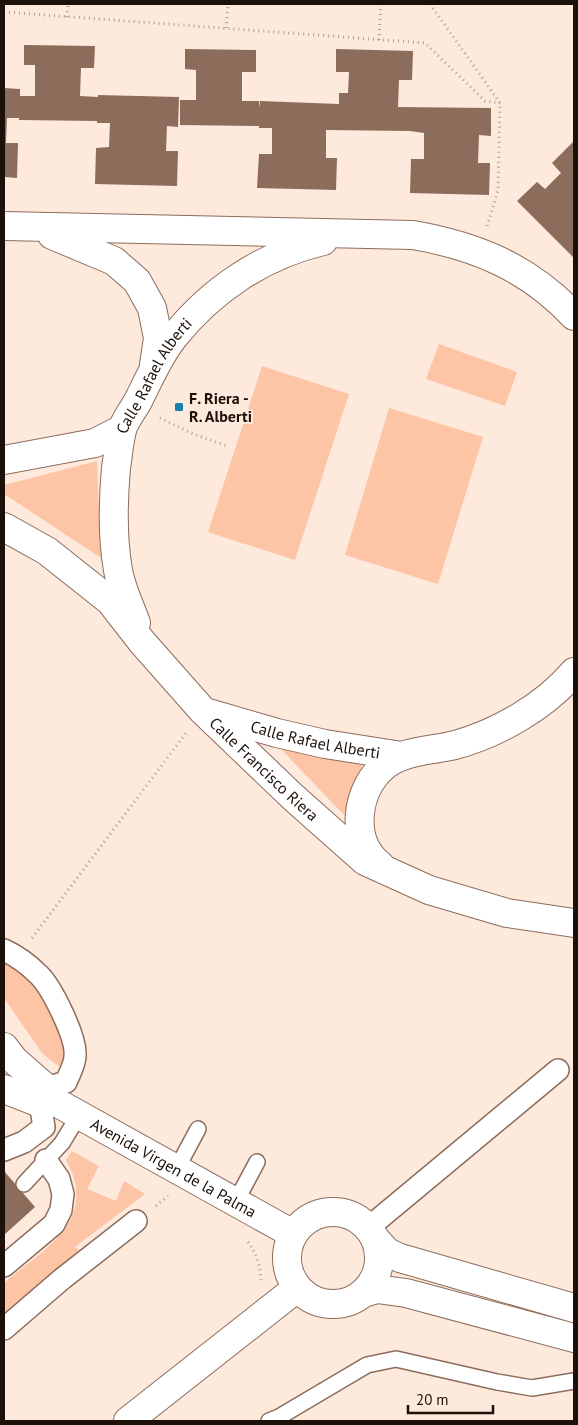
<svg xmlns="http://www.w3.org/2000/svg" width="578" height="1425" font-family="'PT Sans',sans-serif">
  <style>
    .green { fill: #fdc5a5 }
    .building { fill: #8c6c5b }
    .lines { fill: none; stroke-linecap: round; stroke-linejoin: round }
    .service-casing { stroke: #8c6d5b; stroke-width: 18 }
    .pedestrian-casing { stroke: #8c6d5b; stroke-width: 24 }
    .minor-casing { stroke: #8c6d5b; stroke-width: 30 }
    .tertiary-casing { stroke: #8c6d5b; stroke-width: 30 }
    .path { stroke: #b09e94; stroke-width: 3; stroke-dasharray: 1 4; stroke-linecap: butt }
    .service { stroke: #fff; stroke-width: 15 }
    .pedestrian { stroke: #fff; stroke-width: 21 }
    .minor { stroke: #fff; stroke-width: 28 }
    .tertiary { stroke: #fff; stroke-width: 28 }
    .poi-dot { fill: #1982ab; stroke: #fee9dd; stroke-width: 2 }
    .labels { text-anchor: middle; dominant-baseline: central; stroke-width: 4; stroke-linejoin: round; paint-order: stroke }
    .street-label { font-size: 16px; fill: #1c1009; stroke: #fee9dd }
    .poi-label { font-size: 16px; font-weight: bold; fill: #1c1009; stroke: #fee9dd; text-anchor: start }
  </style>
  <rect width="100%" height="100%" fill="#fee9dd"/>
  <g class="green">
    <path d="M439,344L517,372L505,406L426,379Z"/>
    <path d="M262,366L349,394L295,560L208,532Z"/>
    <path d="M389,408L483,437L438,584L345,555Z"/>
    <path d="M97,461L101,558L4,494V485Z"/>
    <path d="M278,746L362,765L344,815Z"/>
    <path d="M4,959L43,991L67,1048L66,1071L54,1063L42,1053L4,998Z"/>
    <path d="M72,1151L99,1166L87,1189L116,1201L124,1181L145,1194L75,1247L83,1254L4,1320V1283C43,1250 100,1220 66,1160Z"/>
  </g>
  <g class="building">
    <path d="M24,45L95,46L94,68H81L80,96L98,97V95L179,97L178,127L167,126L166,151H178L177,186L95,184L96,148L109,147L110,123H97V121L19,120V118H7L6,143H18L17,178L4,177V88L20,89V96H35V65H24Z"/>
    <path d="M185,49L256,50V72H242V101H259L260,108V101L339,104V93H348L349,72H336V49L413,51L412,80H399L398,107L491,108V136L479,135L478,163H490L489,195L410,193L411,159H424V133L410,131L326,130V158H337L336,190L257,188L259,154H272V128H259V126L180,125V100H196V70L185,69Z"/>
    <path d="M574,141V256L573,257L517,201L537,182L545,189L561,173L552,163Z"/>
    <path d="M4,1171L35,1207L4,1235Z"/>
  </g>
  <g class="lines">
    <g class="service-casing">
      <g id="service">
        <path d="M176,1170L198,1129"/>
        <path d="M24,1184L62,1143L79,1115"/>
        <path d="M235,1203L257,1162"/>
        <path d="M269,1421L279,1417L367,1365L396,1359L497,1382L532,1388L574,1381"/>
      </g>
    </g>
    <g class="pedestrian-casing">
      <g id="pedestrian">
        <path d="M4,950C17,956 28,964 39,975C52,988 77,1038 75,1056C75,1064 69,1075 66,1082L46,1088"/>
        <path d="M4,1150L24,1142L44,1127L40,1103"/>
        <path d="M368,1228L558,1070"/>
        <path d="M4,1266L54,1224L61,1210L63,1194L59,1179L46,1160"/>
        <path d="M4,1329L62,1279L136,1221"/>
      </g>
    </g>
    <g class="minor-casing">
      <g id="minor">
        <path d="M4,226L413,235C477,246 529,268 574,316"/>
        <path d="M52,235L114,261L137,281L152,308L158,338L154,365"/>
        <path d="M4,460L95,443L122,429"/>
        <path id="s1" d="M4,527L47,551L110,601L142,642L203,711L294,798L365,861L429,890L507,913L574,923"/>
        <path id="s2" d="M136,623C130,606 121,588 118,570C112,536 113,502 116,468C118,456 119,442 122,430C125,419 135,408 140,397C150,377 159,356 173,338C211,290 263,255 323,241"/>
        <path id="s3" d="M208,713L277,733L325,744L402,756"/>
        <path d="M380,865C349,841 356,790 383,767C402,750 431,751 455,745C499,733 545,706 574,672"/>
      </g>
    </g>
    <g class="tertiary-casing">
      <g id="tertiary">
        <path id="s4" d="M4,1047L14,1060L46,1088L54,1101L293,1234"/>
        <path d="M4,1089L40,1103L54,1101"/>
        <circle cx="333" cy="1258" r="46"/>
        <path d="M376,1240L387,1252L400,1258L574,1308"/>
        <path d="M363,1293L377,1289L406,1293L574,1338"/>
        <path d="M128,1421L297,1288"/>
      </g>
    </g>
    <g class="path">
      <path d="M430,4L500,103L498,190L487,227"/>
      <path d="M4,12L425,43L485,101L500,103"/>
      <path d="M67,17L68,4"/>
      <path d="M226,28L228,4"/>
      <path d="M379,40L381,4"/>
      <path d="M160,418L193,434L227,446"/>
      <path d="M32,938L186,733"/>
      <path d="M156,1206L168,1196"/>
      <path d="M248,1242C257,1254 260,1266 261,1280"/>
    </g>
    <use href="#service" class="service"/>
    <use href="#pedestrian" class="pedestrian"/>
    <use href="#minor" class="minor"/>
    <use href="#tertiary" class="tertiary"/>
  </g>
  <rect class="poi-dot" x="174" y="402" width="10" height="10" rx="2.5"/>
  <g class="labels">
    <g class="street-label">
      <text stroke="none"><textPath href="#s2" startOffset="260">Calle Rafael Alberti</textPath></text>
      <text stroke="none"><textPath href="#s3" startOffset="111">Calle Rafael Alberti</textPath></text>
      <text stroke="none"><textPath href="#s1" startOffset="358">Calle Francisco Riera</textPath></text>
      <text stroke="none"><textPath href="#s4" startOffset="211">Avenida Virgen de la Palma</textPath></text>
    </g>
    <g class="poi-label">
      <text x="189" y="398">F. Riera -<tspan x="189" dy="18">R. Alberti</tspan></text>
    </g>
  </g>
  <rect width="578" height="1425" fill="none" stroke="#1c1009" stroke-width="10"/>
  <path d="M408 1405v8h85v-8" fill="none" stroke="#1c1009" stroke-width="2.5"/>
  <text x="416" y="1405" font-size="15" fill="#1c1009" stroke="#fee9dd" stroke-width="4" paint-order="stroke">20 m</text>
</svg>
